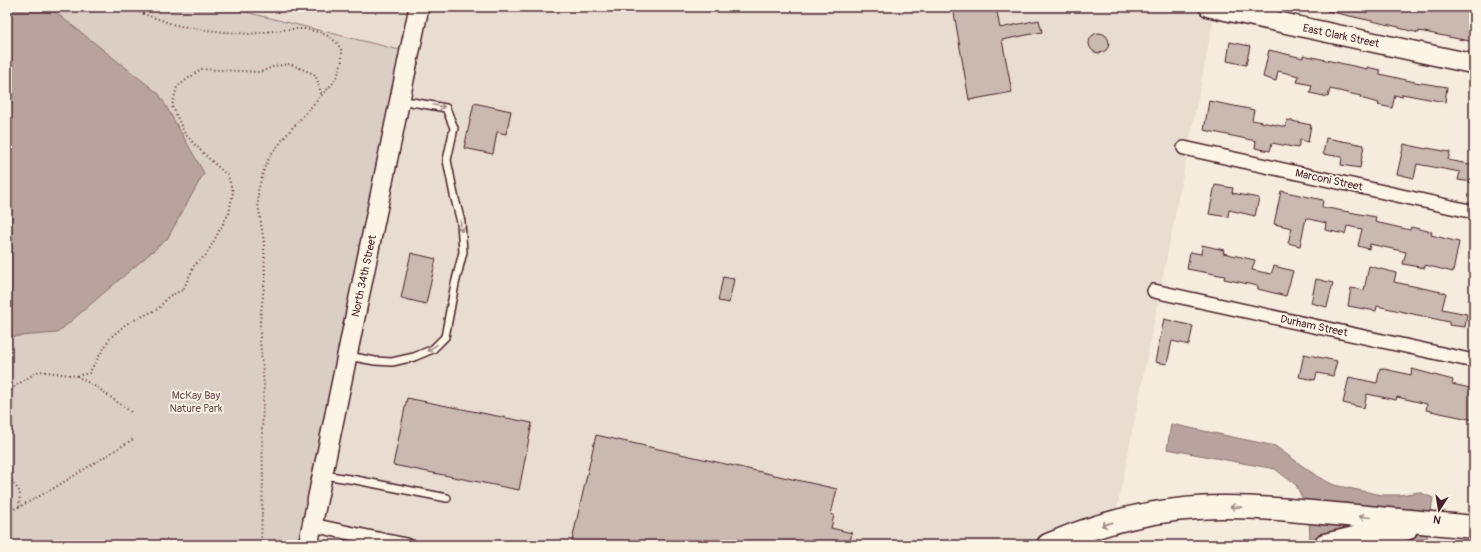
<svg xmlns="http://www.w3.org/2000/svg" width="1481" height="552" font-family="Pangolin,sans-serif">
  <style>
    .built { fill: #e8ddd0 }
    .green { fill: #dbcec4; stroke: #927678 }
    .water { fill: #b8a39e; stroke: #8c6e70 }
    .building { fill: #cab9b1; stroke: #4a1f2b }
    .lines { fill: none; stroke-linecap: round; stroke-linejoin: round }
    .lane-casing { stroke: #4a1f2b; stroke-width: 10 }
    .street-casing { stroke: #4a1f2b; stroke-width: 16 }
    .secondary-casing { stroke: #4a1f2b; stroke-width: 22 }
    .highway-casing { stroke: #4a1f2b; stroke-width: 25 }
    .path { stroke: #4a1f2b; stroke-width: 2; stroke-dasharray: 1 3; stroke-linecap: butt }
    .lane { stroke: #fcf5e5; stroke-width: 7 }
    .street { stroke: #fcf5e5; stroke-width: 13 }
    .secondary { stroke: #fcf5e5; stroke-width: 19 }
    .highway { stroke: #fcf5e5; stroke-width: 22 }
    .oneway { stroke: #a38a88 }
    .labels { text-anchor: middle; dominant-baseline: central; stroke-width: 3.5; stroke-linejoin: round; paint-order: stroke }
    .street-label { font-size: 11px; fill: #4a1f2b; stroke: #fcf5e5 }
    .park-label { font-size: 11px; fill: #6e4b51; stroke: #fcf5e5 }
  </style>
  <rect width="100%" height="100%" fill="#f5ecde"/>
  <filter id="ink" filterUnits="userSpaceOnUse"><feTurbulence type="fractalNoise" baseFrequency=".025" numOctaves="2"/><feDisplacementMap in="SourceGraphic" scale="8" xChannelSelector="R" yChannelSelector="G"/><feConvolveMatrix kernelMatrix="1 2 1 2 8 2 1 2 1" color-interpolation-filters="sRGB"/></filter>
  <g filter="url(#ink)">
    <path class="built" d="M225,7H1216L1110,545H419L310,523L400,152L420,55H422Z"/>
    <path class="green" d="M7,7H225L420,55L311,545H7Z"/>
    <g class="water">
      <path d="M7,7H49L159,94L204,173L167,239L57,333L7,337Z"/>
      <path d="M1171,424L1275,446L1318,477L1334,485L1382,495H1400L1419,492L1433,498L1426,545H1310L1309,512L1296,485L1275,469L1167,449Z"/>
    </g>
    <g class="building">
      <path d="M953,7H996L1000,28L1039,20L1042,32L1002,40L1012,92L969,100Z"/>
      <path d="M1327,7H1434L1452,11L1453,7H1474V42L1419,31V33L1399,28V27L1327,11Z"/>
      <circle cx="1099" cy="43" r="10"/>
      <path d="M1230,42L1250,46L1246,65L1227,61Z"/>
      <path d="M1269,50L1303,58V55L1367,69V67L1380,70V74L1415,82L1447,87L1445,102L1402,94V97L1395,95L1392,108L1378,105L1379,103L1360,98L1361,96L1330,89L1328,97L1310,93L1312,85L1297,82L1299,76L1278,71L1276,81L1263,77Z"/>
      <path d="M1209,101L1254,110L1252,120L1286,127L1287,120L1311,125L1308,142L1300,140L1298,148L1272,143L1270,151L1255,148L1256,141L1204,130Z"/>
      <path d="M474,103L511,111L506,134L497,132L493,154L464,148Z"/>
      <path d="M1326,138L1364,145L1360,168L1341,165L1342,157L1323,154Z"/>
      <path d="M1404,144L1426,149L1427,148L1450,152L1448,160L1474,165V174H1473L1471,182L1458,180L1460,172L1417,164L1414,178L1397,174Z"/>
      <path d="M1215,185L1233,188L1232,193L1259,198L1255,216L1229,210L1228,217L1209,214Z"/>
      <path d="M1281,191L1323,200L1322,207L1376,217L1375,222L1410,230L1411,227L1432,232L1431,235L1459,242L1453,272L1425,265V268L1403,264L1406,252L1370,244L1369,249L1358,246L1362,229L1347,226L1345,234L1325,230L1326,223L1306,218L1300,246L1288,243L1292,228L1274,224Z"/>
      <path d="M1202,245L1224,250L1223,253L1255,260L1252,270L1271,274L1274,266L1293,271L1286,296L1258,289V286L1224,279L1225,276L1187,269L1190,252L1201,254Z"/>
      <path d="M411,253L436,259L426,304L401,298Z"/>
      <path d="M1369,266L1396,273L1394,282L1446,293L1442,309L1467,314L1465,327L1449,325V322L1377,306L1376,311L1348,306L1351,288L1364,290Z"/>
      <path d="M723,277L734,279L729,303L718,301Z"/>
      <path d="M1316,279L1333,283L1327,307L1311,303Z"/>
      <path d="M1164,319L1193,326L1189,345L1172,341L1167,364L1155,362Z"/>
      <path d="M1304,354L1337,361L1333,376L1317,373L1315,380L1299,377Z"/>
      <path d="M1380,368L1411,375L1412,369L1453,380L1452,384L1474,389V420L1426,410L1427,404L1397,397L1396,400L1367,394L1364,408L1343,403L1349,377L1377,383Z"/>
      <path d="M407,398L532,423L519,490L393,465Z"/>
      <path d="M596,435L837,489L831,514L834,515L831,528L852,533L849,545H571Z"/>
    </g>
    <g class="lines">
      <g class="lane-casing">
        <g id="lane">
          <path d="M348,356L375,361L392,362L414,357L433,349L445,337L455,284L463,252L461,222L454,195L447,160L454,128L446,108L400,100"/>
          <path d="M323,475L356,480L447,498"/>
        </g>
      </g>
      <g class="street-casing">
        <g id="street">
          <path d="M1184,148L1474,212"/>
          <path d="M1154,291L1474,361"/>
          <path d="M312,525L406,545"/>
        </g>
      </g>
      <g class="secondary-casing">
        <g id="secondary">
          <path d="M1209,7L1474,64"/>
          <path d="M308,545L419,7"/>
        </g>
      </g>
      <g class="highway-casing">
        <g id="highway">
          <path d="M1048,545C1103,521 1160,508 1219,507C1258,506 1296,511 1335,514C1381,518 1428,523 1474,527"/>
          <path d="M1325,545L1359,537L1406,529"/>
        </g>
      </g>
      <g class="path">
        <path d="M124,7L175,25L205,30L249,34L291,29H305L319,32L330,37L337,43L342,51V61L338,74L333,83L293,127L272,153L265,166L258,191V204L264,243L265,278L260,321V340L264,384L262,429L263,480L261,545"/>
        <path d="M77,376L89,373L110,338L126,324L158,309L169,296L183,290L195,264L206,255L229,213L233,192L228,176L204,154L185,134L172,106L177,87L201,69L260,72L275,66L290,64L314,74L317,79L322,96"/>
        <path d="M7,397L15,386L39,371L77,376L98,388L131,412"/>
        <path d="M7,474L20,492L19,507"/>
        <path d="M7,512L19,507L54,488L135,438"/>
      </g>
      <use href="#lane" class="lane"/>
      <use href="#street" class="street"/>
      <use href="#secondary" class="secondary"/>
      <use href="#highway" class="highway"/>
    </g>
    <defs><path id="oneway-shaft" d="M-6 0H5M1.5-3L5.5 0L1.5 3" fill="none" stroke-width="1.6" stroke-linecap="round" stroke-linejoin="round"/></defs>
    <g class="oneway">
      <use href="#oneway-shaft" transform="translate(439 106) rotate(10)"/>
      <use href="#oneway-shaft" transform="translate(461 226) rotate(84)"/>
      <use href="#oneway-shaft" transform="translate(432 348) rotate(146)"/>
      <use href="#oneway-shaft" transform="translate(1236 507) rotate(-179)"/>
      <use href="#oneway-shaft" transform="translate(1365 517) rotate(-175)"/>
      <use href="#oneway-shaft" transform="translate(1107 524) rotate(164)"/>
    </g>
  </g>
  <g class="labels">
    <g class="street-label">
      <text transform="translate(1341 36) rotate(12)">East Clark Street</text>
      <text transform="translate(1329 180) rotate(12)">Marconi Street</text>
      <text transform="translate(364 276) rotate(-78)">North 34th Street</text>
      <text transform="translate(1314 326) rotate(12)">Durham Street</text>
    </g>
    <g class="park-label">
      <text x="196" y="395">McKay Bay<tspan x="196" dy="13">Nature Park</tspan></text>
    </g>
  </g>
  <rect width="1481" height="552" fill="none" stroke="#fcf5e5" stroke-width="24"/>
  <rect x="12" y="12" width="1457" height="528" fill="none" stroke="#4a1f2b" stroke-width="1.5" filter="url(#ink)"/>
  <g transform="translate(1439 510) rotate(192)" stroke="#fcf5e5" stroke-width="3" paint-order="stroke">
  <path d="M0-3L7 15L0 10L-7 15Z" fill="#4a1f2b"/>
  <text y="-6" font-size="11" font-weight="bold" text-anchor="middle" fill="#4a1f2b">N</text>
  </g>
</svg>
